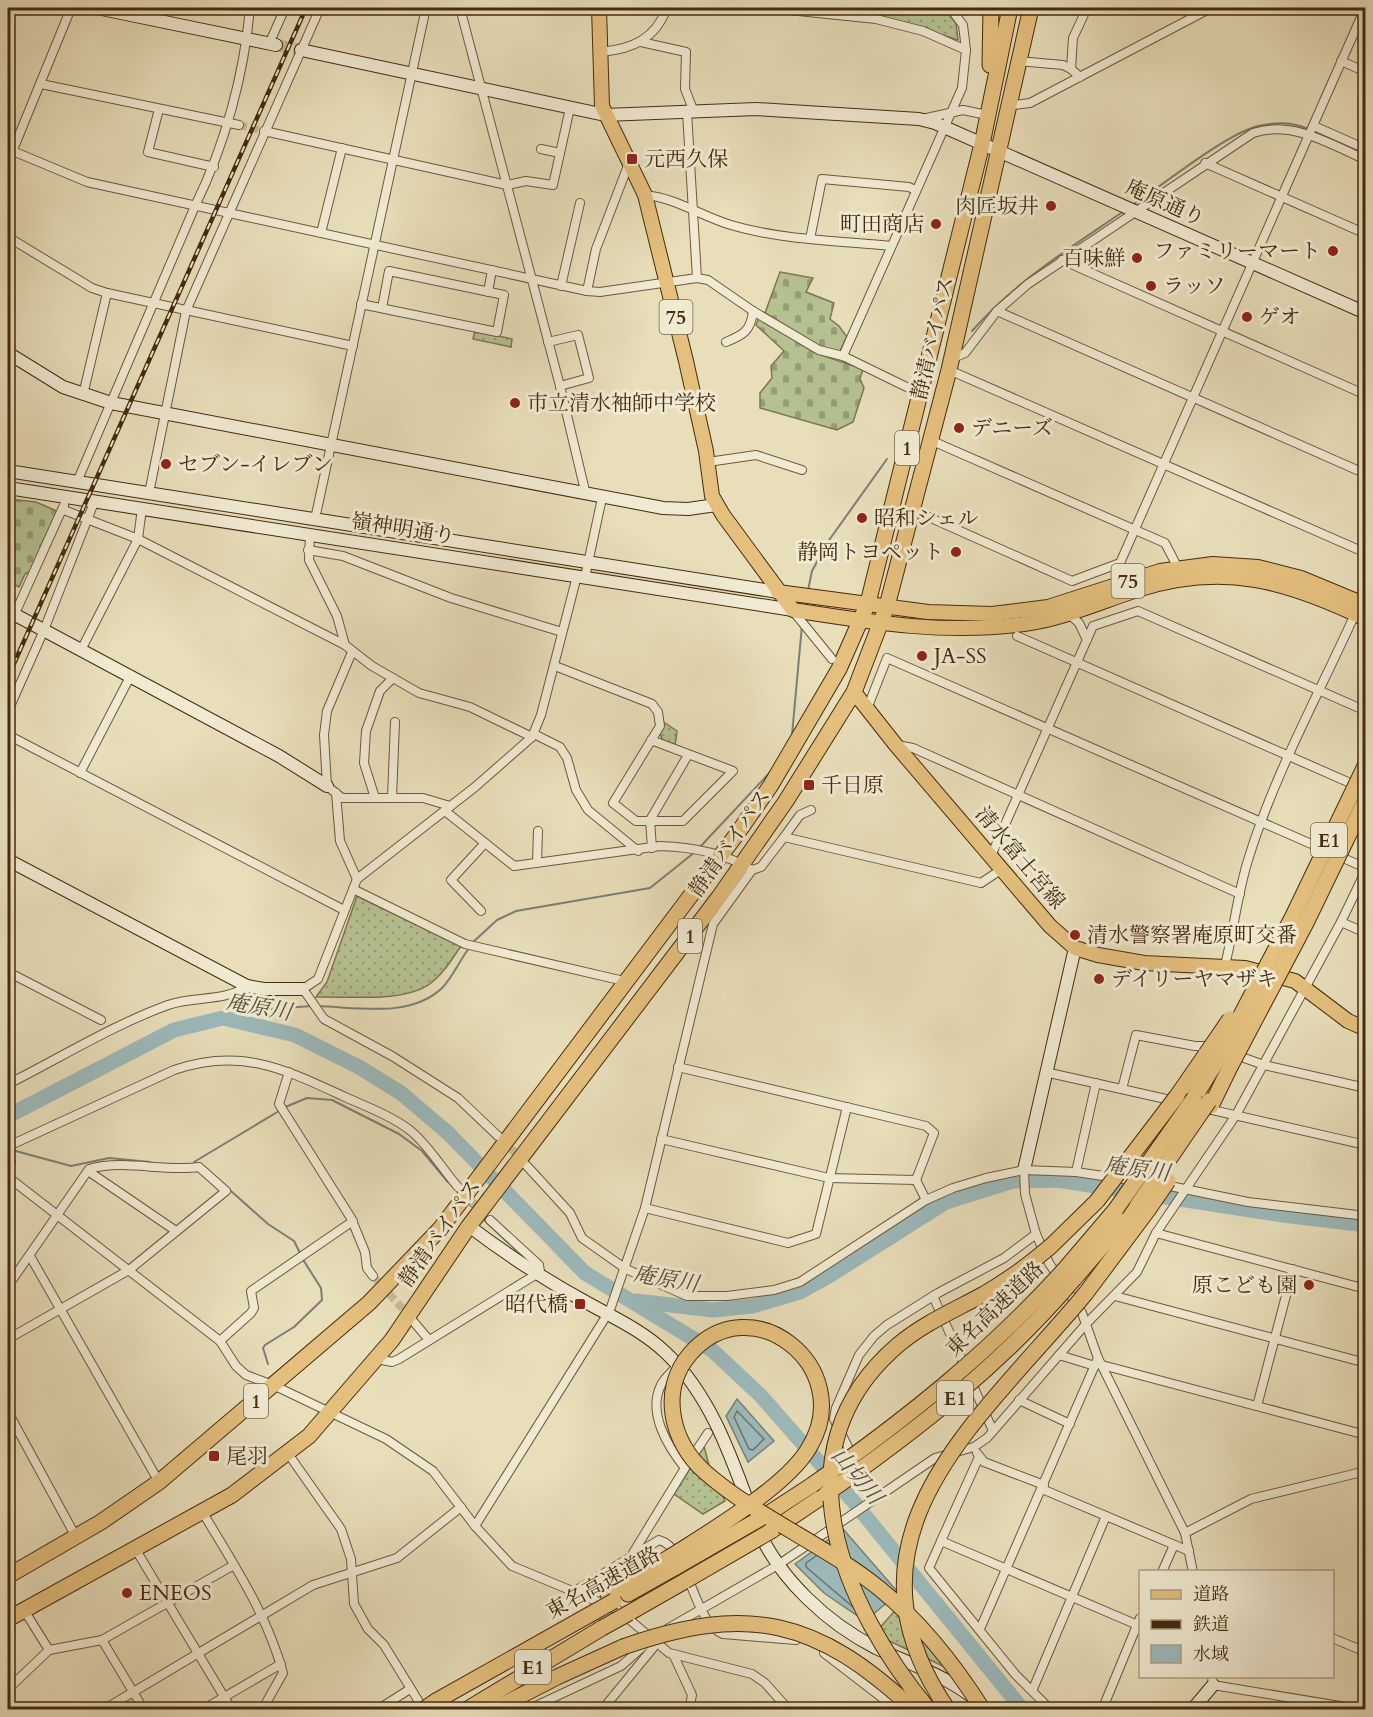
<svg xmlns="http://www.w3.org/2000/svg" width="1373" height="1717" font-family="Cardo,'Noto Serif JP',serif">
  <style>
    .grass { fill: url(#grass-dots); stroke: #7d7650; stroke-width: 1.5 }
    .cemetery { fill: url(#cemetery-stones); stroke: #7d7650; stroke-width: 1.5 }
    .water { fill: #9cb9bb; stroke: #798076; stroke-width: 1.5 }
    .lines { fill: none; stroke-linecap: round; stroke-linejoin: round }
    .shore { stroke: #707265; stroke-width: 1.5 }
    .stream { stroke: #798076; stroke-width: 2 }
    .river { stroke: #9cb9bb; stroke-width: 15 }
    .street-tunnel { stroke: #c7ba98; stroke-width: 8; stroke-dasharray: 8 4; stroke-linecap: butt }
    .secondary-tunnel { stroke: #c7ba98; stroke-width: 12; stroke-dasharray: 12 6; stroke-linecap: butt }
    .street-casing { stroke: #6e583a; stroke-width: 10 }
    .secondary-casing { stroke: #452b0f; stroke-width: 14 }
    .primary-casing { stroke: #452b0f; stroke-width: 16 }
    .highway-casing { stroke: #452b0f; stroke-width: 17 }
    .street { stroke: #f0ead2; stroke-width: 8 }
    .secondary { stroke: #f0ead2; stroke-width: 12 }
    .primary { stroke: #e4bf7d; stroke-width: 14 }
    .highway { stroke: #e4bf7d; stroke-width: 15 }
    .rail-casing { stroke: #452b0f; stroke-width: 4.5 }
    .rail { stroke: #f0ead2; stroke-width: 2; stroke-dasharray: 7; stroke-linecap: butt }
    .highway-bridge-casing { stroke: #452b0f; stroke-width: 17; stroke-linecap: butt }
    .highway-bridge { stroke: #e4bf7d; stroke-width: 15 }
    .poi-dot { fill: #8f2418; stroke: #f0ead2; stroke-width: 2 }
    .labels { text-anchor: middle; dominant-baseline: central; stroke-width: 6; stroke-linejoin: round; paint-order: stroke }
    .shield { fill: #f0ead2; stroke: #78644a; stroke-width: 1.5 }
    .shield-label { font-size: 20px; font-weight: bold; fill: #452b0f }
    .poi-label { font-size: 21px; fill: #452b0f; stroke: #f0ead2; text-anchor: start }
    .street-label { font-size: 21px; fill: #452b0f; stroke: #f0ead2 }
    .water-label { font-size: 22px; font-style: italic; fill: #5b4e3a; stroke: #f0ead2 }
  </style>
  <defs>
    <pattern id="grass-dots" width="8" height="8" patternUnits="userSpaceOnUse" patternTransform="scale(1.5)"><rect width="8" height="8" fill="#b5c191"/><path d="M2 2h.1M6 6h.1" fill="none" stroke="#959d75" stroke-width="1.8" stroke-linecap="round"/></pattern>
    <pattern id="cemetery-stones" width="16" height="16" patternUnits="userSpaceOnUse" patternTransform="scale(1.5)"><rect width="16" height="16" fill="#b5c191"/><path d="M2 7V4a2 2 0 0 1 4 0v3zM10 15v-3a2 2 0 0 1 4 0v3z" fill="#959d75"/></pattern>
  </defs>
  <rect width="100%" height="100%" fill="#e8deba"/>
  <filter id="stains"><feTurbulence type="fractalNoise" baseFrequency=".00333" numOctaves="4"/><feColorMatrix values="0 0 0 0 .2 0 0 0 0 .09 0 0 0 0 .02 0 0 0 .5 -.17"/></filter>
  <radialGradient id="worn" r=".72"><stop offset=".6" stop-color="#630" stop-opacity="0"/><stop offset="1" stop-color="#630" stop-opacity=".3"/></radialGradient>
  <g class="grass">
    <path d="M855,8H943L956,23L958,40Z"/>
    <path d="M475,331L512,339L511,347L473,339Z"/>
    <path d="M665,723L677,731L675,745L663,741L660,734Z"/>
    <path d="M357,896L461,946C452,959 444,973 431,983C406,1003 348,996 316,997L327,982Z"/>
    <path d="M704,1446L710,1469L725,1501L703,1514L674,1494Z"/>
    <path d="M901,1604L949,1656L943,1666L874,1634Z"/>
  </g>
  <g class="cemetery">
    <path d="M780,272L813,278L806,292L834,303L830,319L839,326L847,337L840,351L822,348L765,313Z"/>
    <path d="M759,318L815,353L863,369L860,379L864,388L853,422L837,430L760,408V393L772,378L771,366L784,351L756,325Z"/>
    <path d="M8,499L36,502L59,512L33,570L25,574L19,587L8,581Z"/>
  </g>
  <g class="water">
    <path d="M737,1399L774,1441L748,1462L726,1416Z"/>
    <path d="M843,1529L896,1590V1595L865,1621L824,1593L795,1564Z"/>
  </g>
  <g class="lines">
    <g class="shore">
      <path d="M737,1411L764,1439L753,1450L749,1449L734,1417Z"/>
      <path d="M816,1556L806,1563V1567L853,1607"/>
    </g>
    <g class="stream">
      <path d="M1313,131L1366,155"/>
      <path d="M1134,204C1164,184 1226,134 1258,126C1275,122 1293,122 1308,129"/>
      <path d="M972,331C1016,281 1070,248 1124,211"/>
      <path d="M808,590L812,571L827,543L887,459"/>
      <path d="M792,735L802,625"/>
      <path d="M699,848L773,769"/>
      <path d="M472,943L497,920L516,911L650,888L695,852"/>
      <path d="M317,1006C357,1007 411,1019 443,987C453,976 460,960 469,948"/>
      <path d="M223,1018L245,1011L312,1006"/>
      <path d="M283,1108L307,1098L332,1100L399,1134L422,1151L448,1182"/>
      <path d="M12,1150L71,1166L109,1158L150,1162"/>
      <path d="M194,1162L279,1111"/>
      <path d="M164,1164H198"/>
      <path d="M203,1166L268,1224L294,1241L300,1253"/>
      <path d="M466,1201L475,1210"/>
      <path d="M483,1219L516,1250"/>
      <path d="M268,1364L263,1348L265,1345L294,1327L322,1300L321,1288L302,1258"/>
    </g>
    <g class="river">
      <path d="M8,1116L174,1030L223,1018L295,1035L359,1067L401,1093L448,1133L585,1273L712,1350L761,1396L853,1501L1023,1710"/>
      <path d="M636,1301L713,1310L752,1306L800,1292L829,1276L946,1202L1013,1181L1057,1180L1283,1215L1366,1225"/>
    </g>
    <g class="street-tunnel">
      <path d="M239,125L264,131"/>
      <path d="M503,1140L523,1161"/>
      <path d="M463,1192L483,1213"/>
      <path d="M373,1276L411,1318"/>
    </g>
    <path class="secondary-tunnel" d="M276,45L301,50"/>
    <g class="street-casing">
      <g id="street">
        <path d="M460,8L560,386L586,495"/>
        <path d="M769,8L876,19L923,31L966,50L962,88L843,356"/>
        <path d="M950,8L963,25L966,50"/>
        <path d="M641,42L686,52L685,89L694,112"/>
        <path d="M269,44L285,8"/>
        <path d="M601,52C633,49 655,39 667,8"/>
        <path d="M1018,61L1063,65L1071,69"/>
        <path d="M1341,61L1366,72"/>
        <path d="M1080,77L1071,69L1073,38L1087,8"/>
        <path d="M41,84L239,125"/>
        <path d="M1007,106L1030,103L1211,8"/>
        <path d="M159,109L148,152L214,167"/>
        <path d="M687,112L697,278"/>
        <path d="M922,119L963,110L987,115"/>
        <path d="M1314,126L1366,149"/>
        <path d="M264,131L507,185L526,181L553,185L570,108"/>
        <path d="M8,149L87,182L587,291L600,292L697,278L708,280L753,311L819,350L843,356L921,394"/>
        <path d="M541,149L560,153"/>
        <path d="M8,162L71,8"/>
        <path d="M1205,163L1366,234"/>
        <path d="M645,195C676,198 701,216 731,225C781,240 840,241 891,246"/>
        <path d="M321,233L342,148"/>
        <path d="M8,237L92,288L107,293L353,346"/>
        <path d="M810,239L822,179L909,187L915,190"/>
        <path d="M1062,260L1366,395"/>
        <path d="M561,286L580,203"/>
        <path d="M587,291L596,249L629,163"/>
        <path d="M488,292L492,270"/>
        <path d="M361,304L497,332L504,295L389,271L382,308"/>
        <path d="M997,311L1366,474"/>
        <path d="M548,342L578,335L589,378L560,386"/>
        <path d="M726,342C743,335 751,331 753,311"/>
        <path d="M951,359L965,353L997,311L1028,284L1253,133C1292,120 1330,144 1366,160"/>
        <path d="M949,370L1366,553"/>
        <path d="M83,395L107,293"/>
        <path d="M930,440L1165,543L1178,568"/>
        <path d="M708,462L756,455L802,470"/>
        <path d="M77,482L195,206C225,145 244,75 250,8"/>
        <path d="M149,493L186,311L320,8"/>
        <path d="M64,510L138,539L345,645"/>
        <path d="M913,510L1072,581L1120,563L1365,8"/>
        <path d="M315,519L426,8"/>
        <path d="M310,534L309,560L337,616L345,645L372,666L419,693L470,707L532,737"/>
        <path d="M308,550L343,556L451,598L562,632"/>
        <path d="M585,577L602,498"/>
        <path d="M1358,602L1366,588"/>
        <path d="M793,611L832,659"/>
        <path d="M1069,614L1079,623L1087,640"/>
        <path d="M8,629L64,505"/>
        <path d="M1017,636L1366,790"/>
        <path d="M81,650L138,539L142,508"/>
        <path d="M352,652L327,711L324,735L327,786L342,798H423L450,806"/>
        <path d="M555,666L652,704L658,712L660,726L613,803L636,821H683L733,771L651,740"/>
        <path d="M867,709L887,658L1366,868"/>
        <path d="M8,711L44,630L95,500"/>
        <path d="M534,734L560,747L567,758L576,790L588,810L638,851"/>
        <path d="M8,735L344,910"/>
        <path d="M897,745L913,748L1240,894"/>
        <path d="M80,773L131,675"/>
        <path d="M336,793L340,841L357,879"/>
        <path d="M375,798L364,763L366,731L380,691L393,678"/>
        <path d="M392,798L395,722"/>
        <path d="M445,811L514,866L660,846C691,847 725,853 752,870L761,867L784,837L981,883L1002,869"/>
        <path d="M784,837L800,815L811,810"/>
        <path d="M652,848L650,820L688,755"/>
        <path d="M991,856L1093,626L1138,611L1366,711"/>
        <path d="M537,862L538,831"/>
        <path d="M353,889L465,944L624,981"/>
        <path d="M481,911L451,880L485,843"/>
        <path d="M1341,922L1366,933"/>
        <path d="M1224,969C1234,932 1237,893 1249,857C1275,773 1319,694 1355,614"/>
        <path d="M8,972L101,1020"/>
        <path d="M1233,1054L1264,1065L1366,1088"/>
        <path d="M678,1067L926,1126L934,1133L916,1180L926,1200"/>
        <path d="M289,1072L279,1104L351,1218L365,1252L367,1268L373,1276"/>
        <path d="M1045,1072L1175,1101"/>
        <path d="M8,1084C60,1058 113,1025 168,1005C193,996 225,1002 247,986"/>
        <path d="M1122,1089L1136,1035L1195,1046H1213"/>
        <path d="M1208,1109L1366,1145"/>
        <path d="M498,1136L458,1098L392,1056L324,1019L303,989L318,979L357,879L475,787L532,737L541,715L577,576"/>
        <path d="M661,1139L829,1178L916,1180"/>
        <path d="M8,1150L13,1144L174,1070C242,1047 284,1069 345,1097C367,1107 392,1116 411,1131C429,1146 443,1170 458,1187"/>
        <path d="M8,1152L11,1161L8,1174"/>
        <path d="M526,1165L570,1213L582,1238L626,1269L687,1296H727L774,1290L800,1282L926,1200L953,1188L986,1178L1024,1170L1076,1172L1137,1181"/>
        <path d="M1024,1170L1025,1194L1036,1234L1049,1263L1082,1313L1098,1358L1185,1533L1193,1572"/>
        <path d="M88,1171L176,1231"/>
        <path d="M1076,1172L1096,1083"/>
        <path d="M8,1177L220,1341L236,1366L246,1375L273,1385L386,1439L433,1471L475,1526L512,1566L618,1610L669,1653L752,1674L765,1683L789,1710"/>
        <path d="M1165,1185L1248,1202L1366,1216"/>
        <path d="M645,1208L788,1243L816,1234L847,1107"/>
        <path d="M1156,1233L1366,1289"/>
        <path d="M30,1256L159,1482"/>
        <path d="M8,1286L89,1169C126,1159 162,1172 199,1167L226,1191L129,1270L8,1339"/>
        <path d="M933,1296L966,1369"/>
        <path d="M1115,1296L1366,1363"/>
        <path d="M413,1321L429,1340"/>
        <path d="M220,1341L251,1313L254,1308L251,1291L353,1221"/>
        <path d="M1059,1355L1095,1366"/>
        <path d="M377,1359L392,1362L399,1359L540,1272L539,1265L490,1220"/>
        <path d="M1102,1365L1366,1435"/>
        <path d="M971,1381L993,1431"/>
        <path d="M1019,1400L1070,1424"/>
        <path d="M1257,1406L1293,1269"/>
        <path d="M8,1412L76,1537"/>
        <path d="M977,1453L984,1462L1044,1485"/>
        <path d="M289,1455L341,1529L351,1559L354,1604L368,1629L384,1645L424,1710"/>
        <path d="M690,1460L708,1433"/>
        <path d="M1042,1489L1189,1551"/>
        <path d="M879,1496L849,1449L834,1419L836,1408L859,1355L874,1336L887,1325L938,1293L1004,1258L1036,1234"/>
        <path d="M203,1513C234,1565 267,1614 283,1673L262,1710"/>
        <path d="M475,1526L610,1310L645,1208L713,924L752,870"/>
        <path d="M1185,1533L1251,1499L1366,1471"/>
        <path d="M941,1541L979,1457"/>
        <path d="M136,1550L232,1710"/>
        <path d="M633,1553L685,1468C668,1447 647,1413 661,1385C664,1378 672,1372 677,1366"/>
        <path d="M1162,1572L1174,1545"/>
        <path d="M573,1592L659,1540C690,1548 692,1622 723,1634L796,1640"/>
        <path d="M24,1610L49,1650"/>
        <path d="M667,1629L778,1565L935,1458L974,1447L987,1438L1086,1324L1137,1272L1156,1233L1236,1115L1341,922L1366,870"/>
        <path d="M980,1629L1098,1358"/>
        <path d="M1332,1638L1366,1652"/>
        <path d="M102,1640L144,1710"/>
        <path d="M824,1653L898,1710"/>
        <path d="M673,1654L692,1695L689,1710"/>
        <path d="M1212,1676L1213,1685L1364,1710"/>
        <path d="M8,1689L49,1650L102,1640L234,1565"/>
        <path d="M1033,1689L1106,1516"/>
        <path d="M103,1710L313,1585L397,1558L461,1507"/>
        <path d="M202,1710L281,1664"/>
        <path d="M377,1710L410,1689"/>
        <path d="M527,1710L621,1666L647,1643"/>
        <path d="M602,1710L657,1643"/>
        <path d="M1051,1710L1015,1674L929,1568L941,1541L1140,1626"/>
        <path d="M1102,1710L1140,1618"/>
      </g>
    </g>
    <g class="secondary-casing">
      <g id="secondary">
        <path d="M97,8L276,45"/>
        <path d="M301,50L605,115L756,109L919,119L935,123L1366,313"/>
        <path d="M8,353L63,387L111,403L663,508L688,509L716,505"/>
        <path d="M8,471L778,592"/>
        <path d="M8,488L793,610"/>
        <path d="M8,611L279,756L327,786"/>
        <path d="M8,860L247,986L264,989H303"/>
        <path d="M1024,1170L1075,948"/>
        <path d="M469,1226C507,1255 542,1278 584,1301C612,1317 642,1330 665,1352C709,1393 730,1453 750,1508"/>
        <path d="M758,1530C781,1580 827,1623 876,1648C908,1663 943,1675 971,1696"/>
        <path d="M1192,1710L1213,1685"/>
      </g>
    </g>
    <g class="primary-casing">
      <g id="primary">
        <path d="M599,8L602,106L645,195L686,361L706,451L712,496L723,515L793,610C869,622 947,635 1024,624C1063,619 1100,602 1137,590C1223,562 1287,581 1366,619"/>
        <path d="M778,592L928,612L992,614L1048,607L1160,571L1213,564L1258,567L1301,578L1366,605"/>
        <path d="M854,692L895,744L1027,899L1050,926L1075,948L1098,955L1144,963L1245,968L1295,981L1348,1021L1366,1029"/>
      </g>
    </g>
    <g class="highway-casing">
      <g id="highway">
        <path d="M990,65L991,8"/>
        <path d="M1177,1096L1206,1054"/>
        <path d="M1194,1098L1218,1059"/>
        <path d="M1211,1106L1230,1067"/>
        <path d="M1051,1246L1097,1201"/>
        <path d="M1064,1270L1116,1209"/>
        <path d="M1074,1279L1137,1206"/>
        <path d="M1086,1293L1148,1210"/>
        <path d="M763,1517L812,1485"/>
        <path d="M771,1531L820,1498"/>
        <path d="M8,1576L101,1522L159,1482L369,1303L440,1229L737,834L771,785L839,669L868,603L982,144L1010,8"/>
        <path d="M628,1594L676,1567"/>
        <path d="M608,1595L670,1557"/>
        <path d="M629,1613L685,1581"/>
        <path d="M8,1619L232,1495L309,1436L392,1340L469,1226L719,897L786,801L854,692L887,606L949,370L1031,8"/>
        <path d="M436,1701L589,1615"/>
        <path d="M466,1710L602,1628"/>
        <path d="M493,1710L557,1677L623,1647"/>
      </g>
    </g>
    <use href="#street" class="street"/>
    <use href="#secondary" class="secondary"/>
    <use href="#primary" class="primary"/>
    <use href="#highway" class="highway"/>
    <g class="rail-casing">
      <path id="rail" d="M8,677L306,8"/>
    </g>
    <use href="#rail" class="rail"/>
    <g class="highway-bridge-casing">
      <g id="highway-bridge">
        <path d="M1206,1054L1230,1019"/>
        <path d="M1218,1059L1293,916L1366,764"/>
        <path d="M1230,1067L1306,923L1366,799"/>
        <path d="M1097,1201L1177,1096"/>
        <path d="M1137,1206L1209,1101"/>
        <path d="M1116,1209L1194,1098"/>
        <path d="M1148,1210L1168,1181"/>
        <path d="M812,1485C904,1421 989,1353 1064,1270"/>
        <path d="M826,1494C917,1430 1001,1365 1074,1279"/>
        <path d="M670,1557C709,1532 786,1487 809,1448C858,1368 751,1283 690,1354C659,1390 671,1442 705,1472C756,1517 826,1545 880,1589C922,1623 954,1664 983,1710"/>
        <path d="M676,1567L763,1517"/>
        <path d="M685,1581L771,1531"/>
        <path d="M589,1615L614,1601"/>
        <path d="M602,1628L629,1613"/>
        <path d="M623,1647C748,1603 817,1619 914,1710"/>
        <path d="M423,1710L436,1701"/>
        <path d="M929,1710C843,1606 774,1451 898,1345C924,1323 955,1310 984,1294C1008,1280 1030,1264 1051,1246"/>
        <path d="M948,1710C828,1535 982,1419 1086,1293"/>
      </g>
    </g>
    <use href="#highway-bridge" class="highway-bridge"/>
  </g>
  <g class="poi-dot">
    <rect x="626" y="153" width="12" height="12" rx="3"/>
    <circle cx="1051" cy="206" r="6"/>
    <circle cx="936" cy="224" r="6"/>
    <circle cx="1333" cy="251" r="6"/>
    <circle cx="1137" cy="258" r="6"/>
    <circle cx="1151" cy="286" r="6"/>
    <circle cx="1247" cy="317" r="6"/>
    <circle cx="515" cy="403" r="6"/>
    <circle cx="959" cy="428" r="6"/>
    <circle cx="166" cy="464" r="6"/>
    <circle cx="862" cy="518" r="6"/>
    <circle cx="956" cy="552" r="6"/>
    <circle cx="922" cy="656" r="6"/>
    <rect x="803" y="779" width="12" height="12" rx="3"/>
    <circle cx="1075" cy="935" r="6"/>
    <circle cx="1099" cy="979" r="6"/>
    <circle cx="1309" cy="1285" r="6"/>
    <rect x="574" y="1298" width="12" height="12" rx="3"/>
    <rect x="208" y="1450" width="12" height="12" rx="3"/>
    <circle cx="127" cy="1593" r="6"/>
  </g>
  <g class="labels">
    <g class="shield">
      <rect x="659.5" y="300" width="33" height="34" rx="4.5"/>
      <rect x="895" y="431" width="24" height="34" rx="4.5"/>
      <rect x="1111.5" y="564" width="33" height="34" rx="4.5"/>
      <rect x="1311" y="823" width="36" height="34" rx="4.5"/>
      <rect x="678" y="919" width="24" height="34" rx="4.5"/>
      <rect x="937" y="1381" width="36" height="34" rx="4.5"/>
      <rect x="244" y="1384" width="24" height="34" rx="4.5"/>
      <rect x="515" y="1650" width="36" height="34" rx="4.5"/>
    </g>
    <g class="shield-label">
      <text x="676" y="317">75</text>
      <text x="907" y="448">1</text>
      <text x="1128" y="581">75</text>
      <text x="1329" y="840">E1</text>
      <text x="690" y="936">1</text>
      <text x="955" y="1398">E1</text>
      <text x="256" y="1401">1</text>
      <text x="533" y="1667">E1</text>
    </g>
    <g class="poi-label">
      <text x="644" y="159">元西久保</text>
      <text x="1039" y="206" text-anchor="end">肉匠坂井</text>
      <text x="924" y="224" text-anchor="end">町田商店</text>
      <text x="1321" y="251" text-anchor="end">ファミリーマート</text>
      <text x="1125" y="258" text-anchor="end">百味鮮</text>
      <text x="1163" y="286">ラッソ</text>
      <text x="1259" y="317">ゲオ</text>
      <text x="527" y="403">市立清水袖師中学校</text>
      <text x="971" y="428">デニーズ</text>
      <text x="178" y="464">セブン-イレブン</text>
      <text x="874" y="518">昭和シェル</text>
      <text x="944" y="552" text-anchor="end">静岡トヨペット</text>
      <text x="934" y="656">JA-SS</text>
      <text x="821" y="785">千日原</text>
      <text x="1087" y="935">清水警察署庵原町交番</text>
      <text x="1111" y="979">デイリーヤマザキ</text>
      <text x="1297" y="1285" text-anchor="end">原こども園</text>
      <text x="568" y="1304" text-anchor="end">昭代橋</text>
      <text x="226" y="1456">尾羽</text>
      <text x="139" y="1593">ENEOS</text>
    </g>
    <g class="street-label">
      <text transform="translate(1165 203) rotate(24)">庵原通り</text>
      <text transform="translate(933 338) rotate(-77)">静清バイパス</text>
      <text transform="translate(403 529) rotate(9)">嶺神明通り</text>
      <text transform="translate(730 843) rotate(-55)">静清バイパス</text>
      <text transform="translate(1020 858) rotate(50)">清水富士宮線</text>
      <text transform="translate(440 1233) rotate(-55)">静清バイパス</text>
      <text transform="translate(995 1309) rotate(-44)">東名高速道路</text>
      <text transform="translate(603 1583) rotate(-29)">東名高速道路</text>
    </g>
    <g class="water-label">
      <text transform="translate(259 1007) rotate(10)">庵原川</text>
      <text transform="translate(1137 1169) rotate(8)">庵原川</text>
      <text transform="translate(666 1279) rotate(10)">庵原川</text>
      <text transform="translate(857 1476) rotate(50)">山切川</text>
    </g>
  </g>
  <rect width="1373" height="1717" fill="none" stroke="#e8deba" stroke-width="30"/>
  <rect x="9" y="9" width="1355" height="1699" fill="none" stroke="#452b0f" stroke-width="3"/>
  <rect x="15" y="15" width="1343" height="1687" fill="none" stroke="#452b0f" stroke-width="1.5"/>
  <rect x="1139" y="1570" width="195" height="108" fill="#f0ead2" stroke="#ac9e84" stroke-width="1.5"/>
  <rect x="1151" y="1590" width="30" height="9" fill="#e4bf7d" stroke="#ac9e84" stroke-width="1.5"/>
  <text x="1193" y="1600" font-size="18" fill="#452b0f">道路</text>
  <rect x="1151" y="1620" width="30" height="9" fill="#452b0f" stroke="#ac9e84" stroke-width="1.5"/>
  <text x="1193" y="1630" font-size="18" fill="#452b0f">鉄道</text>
  <rect x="1151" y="1645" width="30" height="18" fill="#9cb9bb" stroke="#ac9e84" stroke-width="1.5"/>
  <text x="1193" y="1660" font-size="18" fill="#452b0f">水域</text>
  <rect width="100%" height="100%" filter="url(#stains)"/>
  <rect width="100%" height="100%" fill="url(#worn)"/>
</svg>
